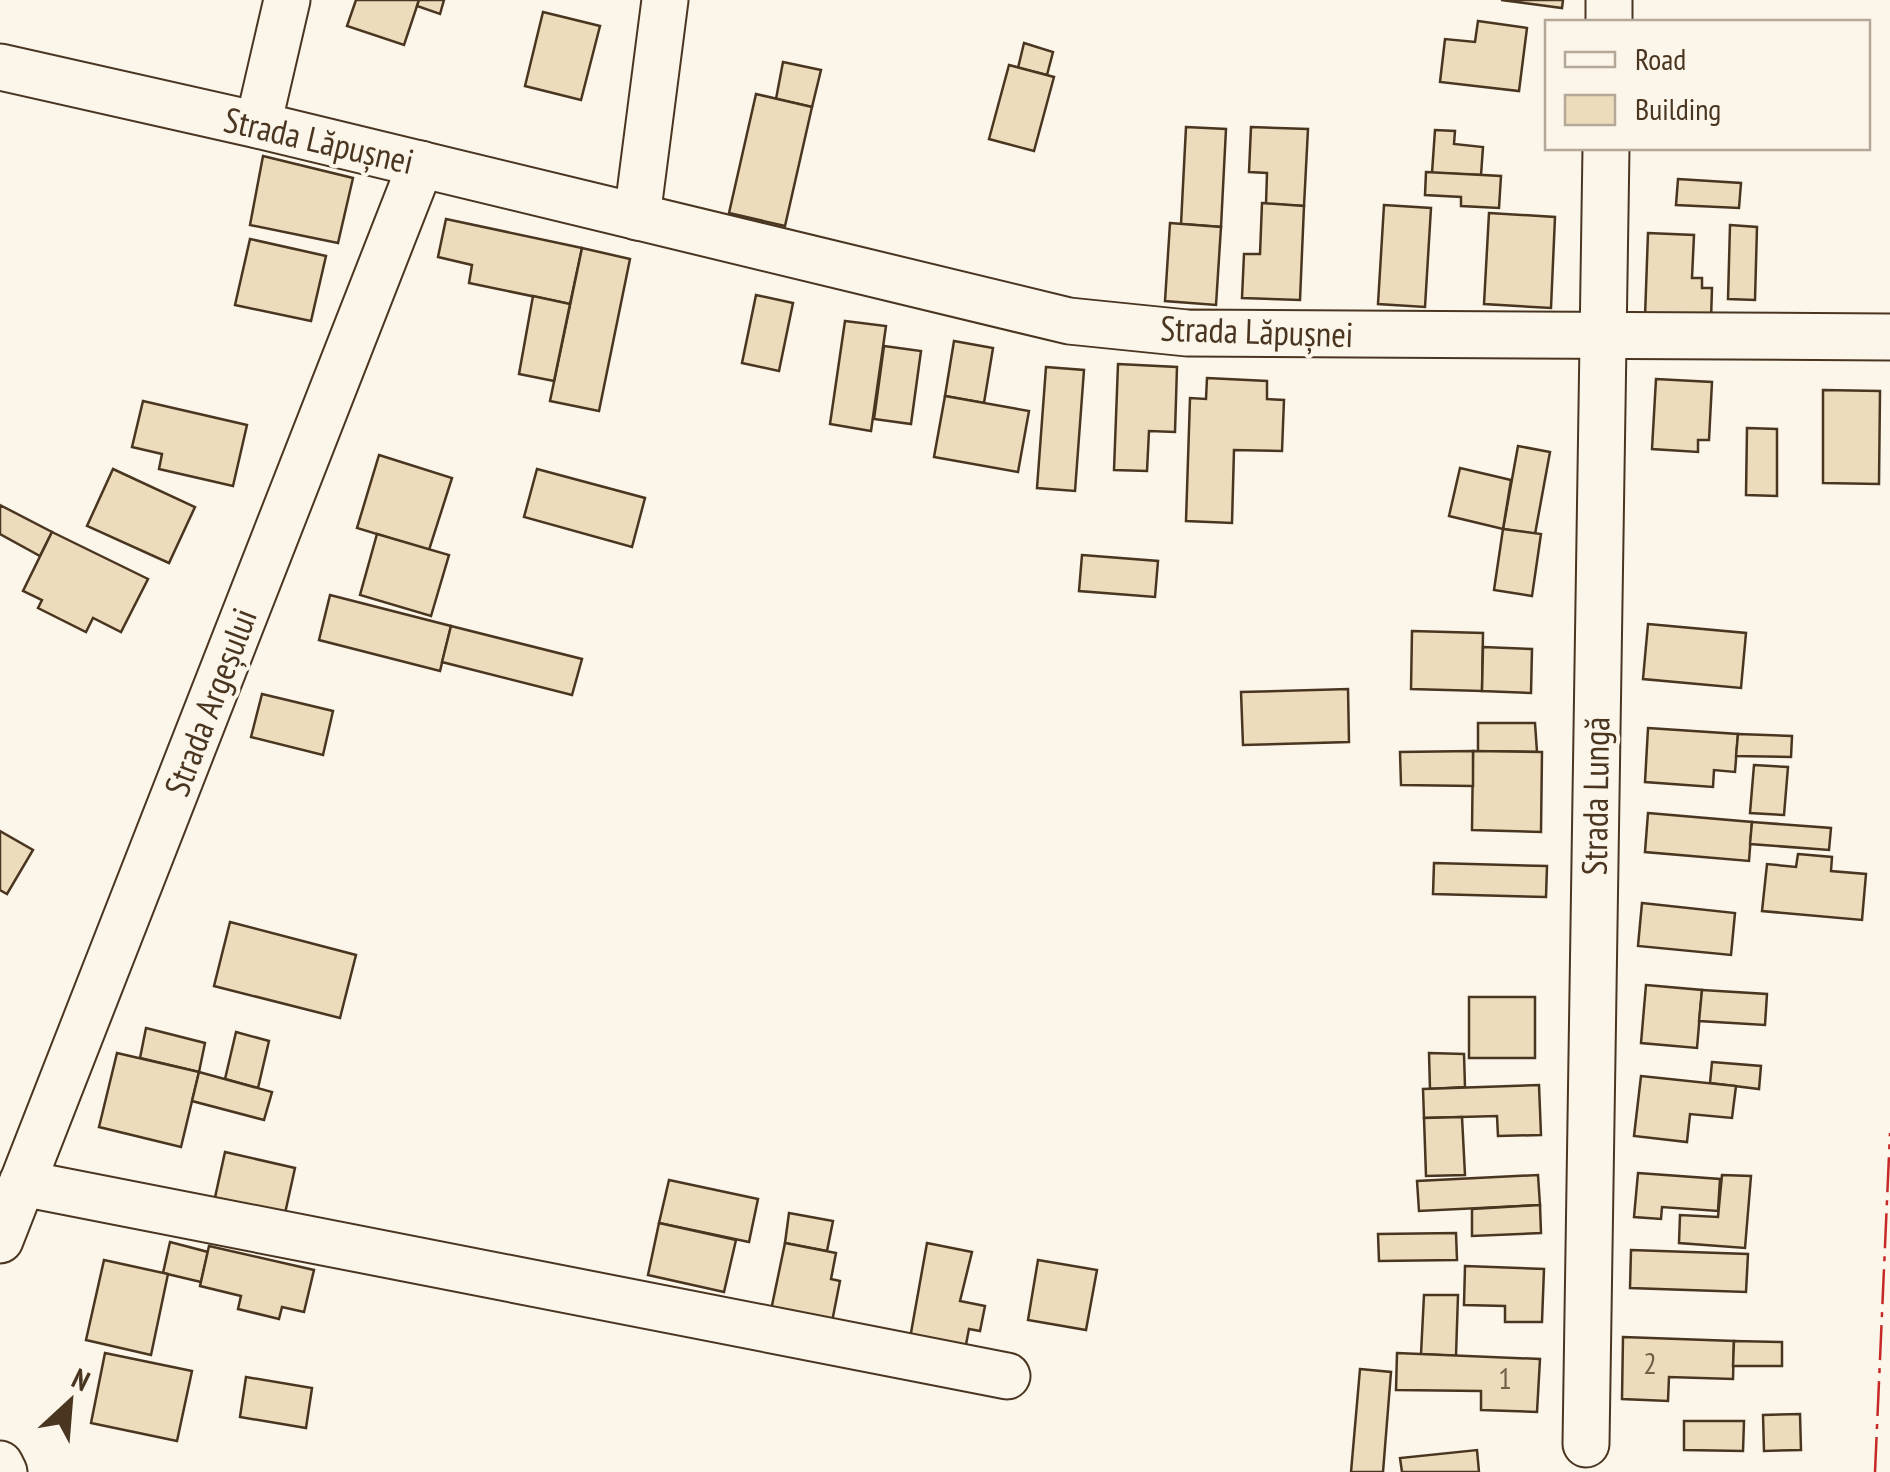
<svg xmlns="http://www.w3.org/2000/svg" width="1890" height="1472" font-family="'PT Sans Narrow',sans-serif">
  <style>
    .building { fill: #ecdcbc; stroke: #4a3520; stroke-width: 2.5 }
    .lines { fill: none; stroke-linecap: round; stroke-linejoin: round }
    .minor-casing { stroke: #4a3520; stroke-width: 49 }
    .minor { stroke: #fbf6e9; stroke-width: 45 }
    .power { stroke: #c62828; stroke-width: 2.5; stroke-dasharray: 35 8 5 8; stroke-linecap: butt }
    .labels { text-anchor: middle; dominant-baseline: central; stroke-width: 8; stroke-linejoin: round; paint-order: stroke }
    .number-label { font-size: 30px; fill: #725f47 }
    .street-label { font-size: 35px; fill: #4a3520; stroke: #fbf6e9 }
  </style>
  <rect width="100%" height="100%" fill="#fbf6e9"/>
  <g class="building">
    <path d="M356,0H419L404,45L347,26Z"/>
    <path d="M419,0H444L440,14L417,6Z"/>
    <path d="M1501,0H1563L1562,8Z"/>
    <path d="M543,12L600,26L581,100L525,86Z"/>
    <path d="M1478,21L1527,28L1519,91L1440,82L1445,39L1475,42Z"/>
    <path d="M1024,43L1053,52L1047,75L1018,68Z"/>
    <path d="M783,62L821,70L812,107L776,99Z"/>
    <path d="M1009,65L1054,77L1034,151L989,139Z"/>
    <path d="M756,94L812,107L785,226L729,213Z"/>
    <path d="M1186,127L1226,129L1221,227L1181,224Z"/>
    <path d="M1251,127L1308,129L1304,206L1266,204L1267,173L1249,172Z"/>
    <path d="M1435,130L1455,131L1454,144L1483,147L1481,175L1432,173Z"/>
    <path d="M263,156L353,178L338,243L250,225Z"/>
    <path d="M1426,172L1501,176L1499,208L1461,206V197L1425,195Z"/>
    <path d="M1678,179L1741,183L1739,208L1676,205Z"/>
    <path d="M1262,203L1304,206L1300,300L1242,298L1244,254H1260Z"/>
    <path d="M1384,205L1431,208L1425,307L1378,304Z"/>
    <path d="M1489,213L1555,217L1551,308L1484,304Z"/>
    <path d="M446,219L582,248L570,304L469,283L472,265L438,257Z"/>
    <path d="M1170,223L1221,227L1216,305L1165,301Z"/>
    <path d="M1730,225L1757,227L1755,300L1728,299Z"/>
    <path d="M1648,233L1694,235L1692,278H1702V288H1712L1711,320L1645,317Z"/>
    <path d="M250,239L326,256L311,321L235,305Z"/>
    <path d="M582,248L630,259L599,411L550,401Z"/>
    <path d="M756,295L793,303L779,371L742,363Z"/>
    <path d="M533,296L570,304L554,381L519,374Z"/>
    <path d="M845,321L886,326L871,431L830,424Z"/>
    <path d="M954,341L993,348L984,403L945,396Z"/>
    <path d="M884,346L921,351L911,424L874,419Z"/>
    <path d="M1118,364L1177,367L1175,432L1149,431L1147,471L1114,470Z"/>
    <path d="M1046,367L1084,370L1075,491L1037,488Z"/>
    <path d="M1207,378L1267,381V399L1284,400L1282,451L1234,450L1232,523L1186,521L1190,398L1206,399Z"/>
    <path d="M1656,379L1712,382L1709,440H1698V452L1652,449Z"/>
    <path d="M1823,390L1880,391L1879,484L1823,483Z"/>
    <path d="M945,396L1029,411L1018,472L934,457Z"/>
    <path d="M143,401L247,425L233,486L159,469L162,454L132,447Z"/>
    <path d="M1747,428L1777,429V496L1746,495Z"/>
    <path d="M1518,446L1550,452L1535,534L1503,529Z"/>
    <path d="M379,455L452,478L429,550L357,528Z"/>
    <path d="M1460,468L1511,480L1503,529L1449,516Z"/>
    <path d="M113,469L195,507L169,563L87,526Z"/>
    <path d="M537,469L645,498L632,547L524,517Z"/>
    <path d="M0,505L52,532L40,556L0,534Z"/>
    <path d="M1503,529L1541,534L1532,596L1494,590Z"/>
    <path d="M52,532L148,579L121,632L93,618L86,632L38,608L42,600L23,591Z"/>
    <path d="M377,534L449,555L431,616L360,595Z"/>
    <path d="M1082,555L1158,561L1155,597L1079,591Z"/>
    <path d="M330,595L451,626L440,671L319,640Z"/>
    <path d="M1648,624L1746,633L1741,688L1643,679Z"/>
    <path d="M451,626L582,659L572,695L442,662Z"/>
    <path d="M1412,631L1483,633L1482,691L1411,689Z"/>
    <path d="M1483,647L1532,649L1531,693L1482,691Z"/>
    <path d="M1348,689L1349,742L1243,745L1241,692Z"/>
    <path d="M262,694L333,711L323,755L251,737Z"/>
    <path d="M1478,723H1535L1537,752L1478,751Z"/>
    <path d="M1648,728L1738,734L1735,772L1714,770L1713,787L1645,782Z"/>
    <path d="M1738,734L1792,736L1791,757L1736,756Z"/>
    <path d="M1473,751L1542,752L1541,832L1472,830Z"/>
    <path d="M1473,751V786L1401,785L1400,752Z"/>
    <path d="M1754,765L1788,767L1784,815L1750,813Z"/>
    <path d="M1648,813L1752,822L1749,861L1645,852Z"/>
    <path d="M1752,822L1831,828L1829,850L1750,844Z"/>
    <path d="M0,831L33,850L7,894L0,890Z"/>
    <path d="M1798,854L1832,857L1831,871L1866,874L1862,920L1762,911L1767,864L1796,867Z"/>
    <path d="M1434,863L1547,866L1546,897L1433,894Z"/>
    <path d="M1642,903L1735,913L1731,955L1638,946Z"/>
    <path d="M230,922L356,955L340,1018L214,986Z"/>
    <path d="M1646,985L1702,990L1697,1048L1641,1043Z"/>
    <path d="M1702,990L1767,994L1765,1025L1699,1021Z"/>
    <rect x="1469" y="997" width="66" height="61"/>
    <path d="M146,1028L205,1043L199,1072L140,1058Z"/>
    <path d="M236,1032L269,1041L258,1088L225,1079Z"/>
    <path d="M117,1053L199,1072L181,1147L99,1127Z"/>
    <path d="M1429,1053L1464,1054L1465,1087L1430,1089Z"/>
    <path d="M1712,1062L1761,1066L1759,1089L1710,1083Z"/>
    <path d="M199,1072L272,1092L264,1120L192,1101Z"/>
    <path d="M1641,1076L1736,1086L1732,1118L1690,1114L1687,1142L1634,1136Z"/>
    <path d="M1539,1085L1541,1135L1498,1136L1497,1116L1424,1118L1423,1089Z"/>
    <path d="M1462,1117L1465,1175L1426,1176L1424,1118Z"/>
    <path d="M225,1152L295,1168L284,1218L214,1202Z"/>
    <path d="M1638,1173L1720,1179L1718,1211L1662,1207L1661,1219L1634,1217Z"/>
    <path d="M1538,1175L1540,1205L1419,1211L1417,1181Z"/>
    <path d="M1722,1175L1751,1176L1745,1248L1679,1243L1680,1215L1718,1217Z"/>
    <path d="M669,1180L758,1199L749,1242L659,1223Z"/>
    <path d="M1540,1205L1541,1233L1472,1236V1209Z"/>
    <path d="M789,1213L833,1221L827,1251L785,1243Z"/>
    <path d="M659,1223L736,1240L724,1292L648,1275Z"/>
    <path d="M1456,1233L1457,1260L1379,1261L1378,1234Z"/>
    <path d="M170,1242L208,1252L201,1282L163,1273Z"/>
    <path d="M785,1243L836,1253L831,1279L840,1281L831,1327L770,1315Z"/>
    <path d="M927,1243L972,1252L960,1301L985,1306L980,1331L969,1329L964,1355L909,1344Z"/>
    <path d="M209,1246L314,1270L304,1312L282,1307L279,1319L238,1309L241,1296L200,1286Z"/>
    <path d="M1631,1250L1748,1254L1746,1292L1630,1288Z"/>
    <path d="M104,1260L168,1274L151,1355L86,1340Z"/>
    <path d="M1038,1260L1097,1270L1086,1330L1028,1320Z"/>
    <path d="M1465,1266L1544,1269L1542,1322H1505V1306L1464,1305Z"/>
    <path d="M1424,1295H1458L1456,1356L1421,1354Z"/>
    <path d="M1623,1337L1734,1341L1733,1379L1669,1377L1668,1401L1622,1399Z"/>
    <path d="M1734,1341L1782,1342V1366H1733Z"/>
    <path d="M105,1353L192,1371L177,1441L91,1423Z"/>
    <path d="M1397,1353L1540,1359L1537,1412L1481,1410V1391L1396,1390Z"/>
    <path d="M1360,1369L1391,1372L1383,1472H1351Z"/>
    <path d="M246,1377L312,1388L306,1428L240,1417Z"/>
    <path d="M1800,1414L1801,1450L1764,1451L1763,1415Z"/>
    <path d="M1684,1421H1744L1743,1451L1684,1450Z"/>
    <path d="M1477,1450L1479,1472H1402L1400,1458Z"/>
  </g>
  <g class="lines">
    <g class="minor-casing">
      <g id="minor">
        <path d="M1609,22V0"/>
        <path d="M0,67L258,125L1069,321L1187,333L1890,337"/>
        <path d="M258,125L287,0"/>
        <path d="M637,217L665,0"/>
        <path d="M22,1183L1007,1376"/>
        <path d="M0,1240L421,164"/>
        <path d="M1586,1444L1606,148"/>
        <path d="M0,1464L4,1472"/>
      </g>
    </g>
    <use href="#minor" class="minor"/>
    <path class="power" d="M1875,1472L1890,1133"/>
  </g>
  <g class="labels">
    <g class="number-label">
      <text x="1650" y="1362">2</text>
      <text x="1505" y="1377">1</text>
    </g>
    <g class="street-label">
      <text transform="translate(319 140) rotate(13)">Strada Lăpușnei</text>
      <text transform="translate(1257 331) rotate(2)">Strada Lăpușnei</text>
      <text transform="translate(210 702) rotate(-69)">Strada Argeșului</text>
      <text transform="translate(1595 796) rotate(-89)">Strada Lungă</text>
    </g>
  </g>
  <rect x="1545" y="20" width="325" height="130" fill="#fbf6e9" stroke="#b4a999" stroke-width="2.5"/>
  <rect x="1565" y="52" width="50" height="15" fill="#fbf6e9" stroke="#b4a999" stroke-width="2.5"/>
  <text x="1635" y="70" font-size="30" fill="#4a3520">Road</text>
  <rect x="1565" y="95" width="50" height="30" fill="#ecdcbc" stroke="#b4a999" stroke-width="2.5"/>
  <text x="1635" y="120" font-size="30" fill="#4a3520">Building</text>
  <g transform="translate(70 1402) rotate(26)" stroke="#fbf6e9" stroke-width="8" paint-order="stroke">
  <path d="M0-8L18 38L0 25L-18 38Z" fill="#4a3520"/>
  <text y="-15" font-size="28" font-weight="bold" text-anchor="middle" fill="#4a3520">N</text>
  </g>
</svg>
